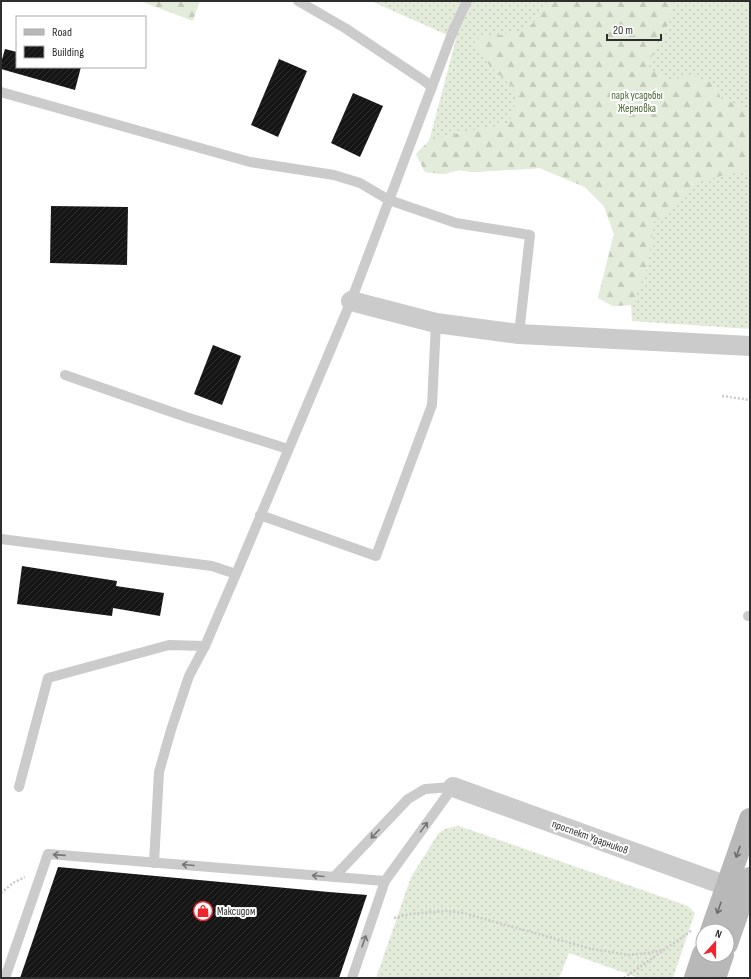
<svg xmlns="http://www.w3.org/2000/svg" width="751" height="979" font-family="'Sofia Sans Condensed',sans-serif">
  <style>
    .grass { fill: url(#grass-dots) }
    .forest { fill: url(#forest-firs) }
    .building { fill: url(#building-hatch) }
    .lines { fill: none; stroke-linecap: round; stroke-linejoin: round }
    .path { stroke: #cbcbcb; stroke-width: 2.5; stroke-dasharray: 2 2; stroke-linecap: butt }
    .service { stroke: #cbcbcb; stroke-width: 10 }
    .minor { stroke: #cbcbcb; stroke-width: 20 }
    .secondary { stroke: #b8b8b8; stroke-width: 22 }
    .oneway { stroke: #757575 }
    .oneway2 { stroke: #6c6c6c }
    .labels { text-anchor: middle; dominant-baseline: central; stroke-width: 4; stroke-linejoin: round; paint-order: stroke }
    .park-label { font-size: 11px; fill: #4f6c38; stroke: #fff }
    .street-label { font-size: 11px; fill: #2e2e2e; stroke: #fff }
    .poi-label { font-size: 11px; fill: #2e2e2e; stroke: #fff; text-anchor: start }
  </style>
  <defs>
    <pattern id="grass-dots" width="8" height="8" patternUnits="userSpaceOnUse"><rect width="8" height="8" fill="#e3ecda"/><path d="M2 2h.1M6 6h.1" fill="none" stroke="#c3cbbb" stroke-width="1.8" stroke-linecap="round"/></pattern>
    <pattern id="forest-firs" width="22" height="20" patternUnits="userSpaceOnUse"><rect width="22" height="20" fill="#e3ecda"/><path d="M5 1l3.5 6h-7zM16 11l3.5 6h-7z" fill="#c3cbbb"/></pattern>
    <pattern id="building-hatch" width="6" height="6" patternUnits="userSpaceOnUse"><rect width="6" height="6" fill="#151515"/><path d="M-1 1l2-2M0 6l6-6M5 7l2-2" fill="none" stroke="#2f2f2f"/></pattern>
  </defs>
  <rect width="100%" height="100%" fill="#fff"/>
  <g class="grass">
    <path d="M371,1H750V329L632,321L631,305L613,306L598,298L614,234L604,206L585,187L540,168L472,172L459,170L444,174L425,172L416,154L429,141L456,39Z"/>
    <path d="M459,826L688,906L695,913L673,978H639L569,953L559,978H376L411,877L438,834C445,828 450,827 459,826Z"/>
  </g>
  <g class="forest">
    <path d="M140,1H200L193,21Z"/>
    <path d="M549,1H673L669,23L656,42L649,68L670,80L692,75L715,84L721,99L748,108L750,107V171L748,170L728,174L695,183L673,207L654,221L648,266L632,305L613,306L598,298L614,234L604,206L585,187L540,168L472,172L459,170L444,174L425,172L416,154L429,141L463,132L508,124L516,100L513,87L492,68L477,50L478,37L494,36L518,32L535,22Z"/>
  </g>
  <g class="building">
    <path d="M5,49L17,52V67H81L75,90L1,69V63Z"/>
    <path d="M279,59L307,71L278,137L251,125Z"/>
    <path d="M353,93L383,106L360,157L331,143Z"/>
    <path d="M51,206L128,207L127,265L50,263Z"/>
    <path d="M213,345L241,356L222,405L194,394Z"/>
    <path d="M22,566L117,581L116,586L164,593L160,616L113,608L112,616L17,604Z"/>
    <path d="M58,867L329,892L367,895L339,978H20Z"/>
  </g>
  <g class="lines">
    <g class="path">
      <path d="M722,396L750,400"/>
      <path d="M1,893L13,883L25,877"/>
      <path d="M394,918L410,914L446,911L463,913L592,949L629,955L648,953L664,950"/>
      <path d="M624,978L691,931"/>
    </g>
    <g class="service">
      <path d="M298,1L345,28L423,80L432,87"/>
      <path d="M1,92L250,162L334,175L360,183L389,200L456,223L530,235L519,334"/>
      <path d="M65,375L186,417L288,449"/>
      <path d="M260,515L376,556L432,405L436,323"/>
      <path d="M1,539L212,566L236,574"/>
      <path d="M748,616H750"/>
      <path d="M19,787L48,678L169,645L205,646"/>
      <path d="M154,863L159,772L171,730L189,676L205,646L236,574L351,301L453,31L467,1"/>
      <path d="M334,877L408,799L425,789L453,787"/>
      <path d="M5,978L48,854L385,881"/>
      <path d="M352,978L385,881L453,787"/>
    </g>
    <g class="minor">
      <path d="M351,301L436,323L519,334L750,346"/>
      <path d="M453,787L727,886"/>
    </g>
    <g class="secondary">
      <path d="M711,931L750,819"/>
      <path d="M727,944L750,878"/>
      <path d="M695,978L703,954"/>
      <path d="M715,978L723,955"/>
    </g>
  </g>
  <defs><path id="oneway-shaft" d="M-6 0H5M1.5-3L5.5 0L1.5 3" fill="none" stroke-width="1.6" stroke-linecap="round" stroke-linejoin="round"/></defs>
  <g class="oneway">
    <use href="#oneway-shaft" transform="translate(424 827) rotate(-54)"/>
    <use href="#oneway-shaft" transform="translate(375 834) rotate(134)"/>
    <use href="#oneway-shaft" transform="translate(59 855) rotate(-176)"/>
    <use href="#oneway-shaft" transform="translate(188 865) rotate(-175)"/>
    <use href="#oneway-shaft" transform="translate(318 876) rotate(-175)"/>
    <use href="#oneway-shaft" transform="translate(364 941) rotate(-71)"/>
  </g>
  <g class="oneway2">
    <use href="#oneway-shaft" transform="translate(738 852) rotate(109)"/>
    <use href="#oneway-shaft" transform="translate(719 908) rotate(109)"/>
  </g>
  <defs>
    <g id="shop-ring" transform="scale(1)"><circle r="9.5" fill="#fff" stroke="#f0242d" stroke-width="1.5"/><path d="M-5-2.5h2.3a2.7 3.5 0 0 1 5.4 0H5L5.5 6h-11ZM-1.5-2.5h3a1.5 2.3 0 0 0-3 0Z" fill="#f0242d"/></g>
  </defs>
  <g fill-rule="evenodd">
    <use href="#shop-ring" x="203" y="911"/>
  </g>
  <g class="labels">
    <g class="park-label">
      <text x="637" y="95">парк усадьбы<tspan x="637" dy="13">Жерновка</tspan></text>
    </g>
    <g class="street-label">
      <text transform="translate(590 837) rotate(20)">проспект Ударников</text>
    </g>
    <g class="poi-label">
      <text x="217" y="911">Максидом</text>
    </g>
  </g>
  <rect width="751" height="979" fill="none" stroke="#2e2e2e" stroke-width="4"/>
  <rect x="16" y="16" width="130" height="52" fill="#ffffff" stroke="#ababab"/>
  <rect x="24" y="29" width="20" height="6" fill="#b8b8b8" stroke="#ababab"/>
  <text x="52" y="36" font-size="12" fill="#2e2e2e">Road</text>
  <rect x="24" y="46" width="20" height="12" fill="url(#building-hatch)" stroke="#ababab"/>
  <text x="52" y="56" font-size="12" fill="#2e2e2e">Building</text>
  <g transform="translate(715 943) rotate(21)"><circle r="19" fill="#ffffff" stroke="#ababab"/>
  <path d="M0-3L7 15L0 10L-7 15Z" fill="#f0242d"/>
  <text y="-6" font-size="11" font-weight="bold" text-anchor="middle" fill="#2e2e2e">N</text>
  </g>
  <path d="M607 34v6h54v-6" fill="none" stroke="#2e2e2e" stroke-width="2"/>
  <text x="613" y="34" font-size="12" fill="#2e2e2e" stroke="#ffffff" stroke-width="3" paint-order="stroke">20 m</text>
</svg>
